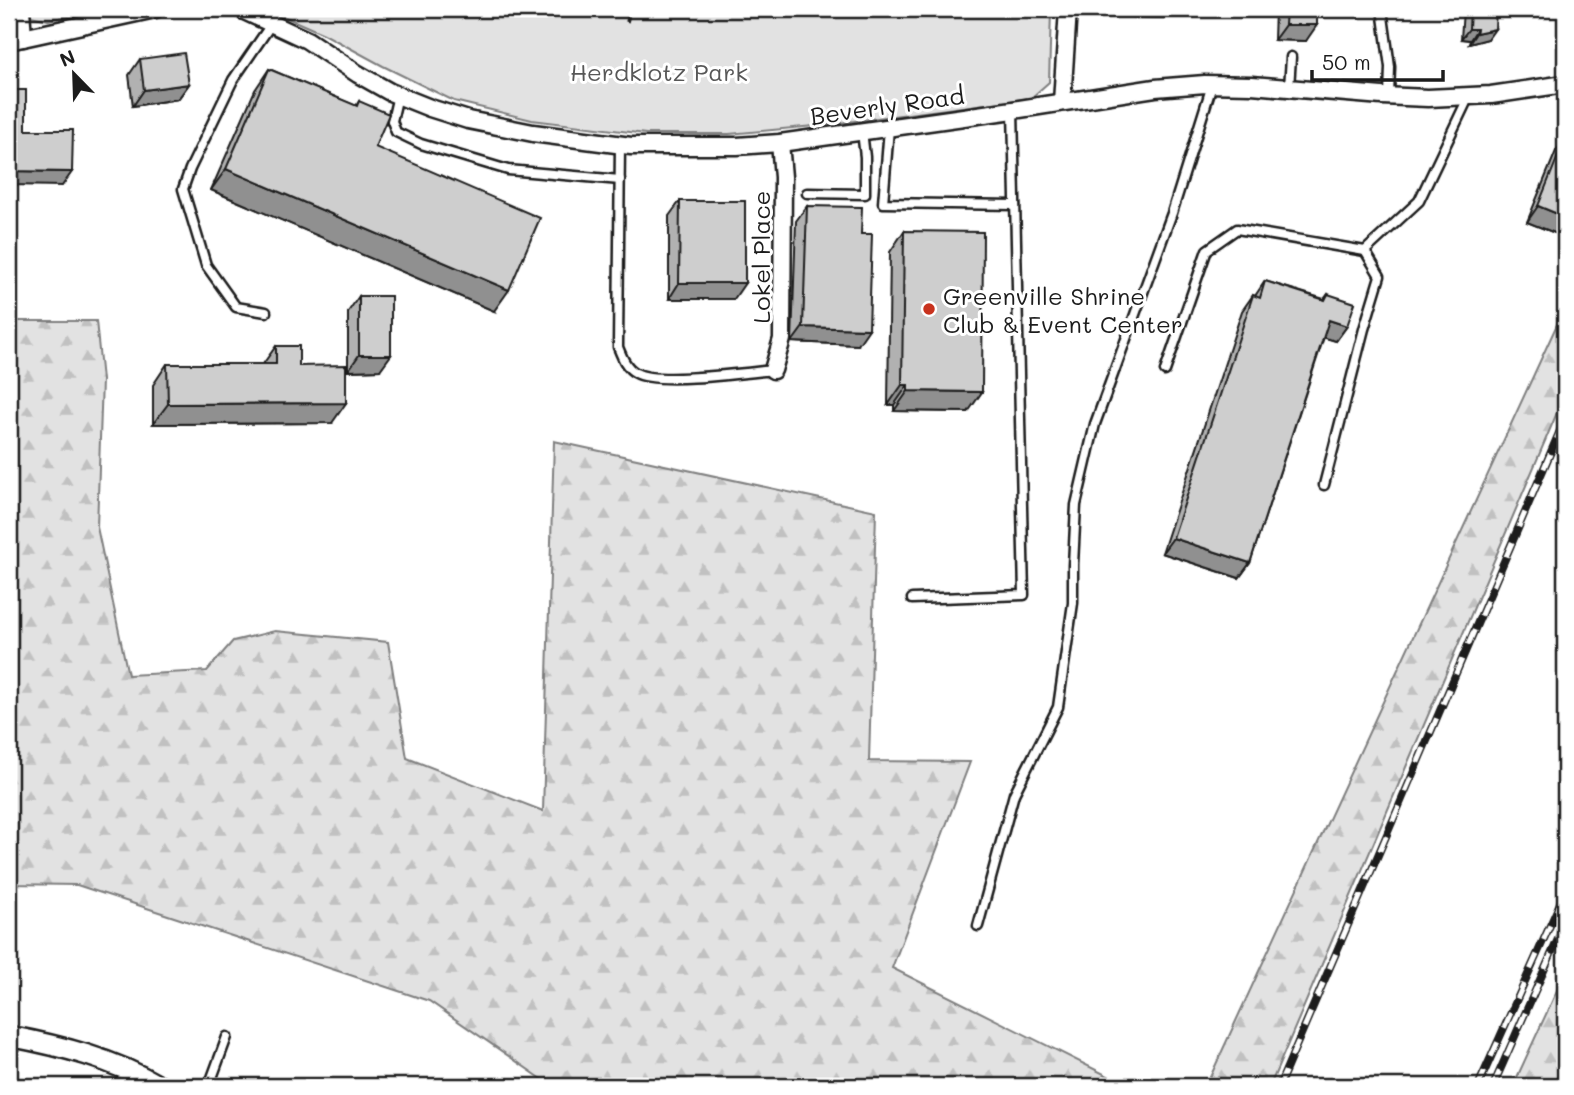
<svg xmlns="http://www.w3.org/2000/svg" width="1574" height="1095" font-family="Mali,sans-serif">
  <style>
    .forest { fill: url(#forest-firs); stroke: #7f7f7f; stroke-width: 2 }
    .park { fill: #e2e2e2; stroke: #7f7f7f; stroke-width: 2 }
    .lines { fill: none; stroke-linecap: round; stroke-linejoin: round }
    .service-casing { stroke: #1c1c1c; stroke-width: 13 }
    .minor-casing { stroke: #1c1c1c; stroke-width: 21 }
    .tertiary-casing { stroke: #1c1c1c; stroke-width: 24 }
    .path { stroke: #1c1c1c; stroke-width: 3.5; stroke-dasharray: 7 5; stroke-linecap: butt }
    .service { stroke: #fff; stroke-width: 8 }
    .minor { stroke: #fff; stroke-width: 16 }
    .tertiary { stroke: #fff; stroke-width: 19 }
    .rail-casing { stroke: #1c1c1c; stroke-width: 8 }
    .rail { stroke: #fff; stroke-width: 5; stroke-dasharray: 16; stroke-linecap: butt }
    .wall { fill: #b1b1b1; stroke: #1c1c1c; stroke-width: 2 }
    .shaded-wall { fill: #909090; stroke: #1c1c1c; stroke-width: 2 }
    .building { fill: #cecece; stroke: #1c1c1c; stroke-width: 2 }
    .poi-dot { fill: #c8321e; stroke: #fff; stroke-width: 2.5 }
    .labels { text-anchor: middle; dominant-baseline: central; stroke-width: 6; stroke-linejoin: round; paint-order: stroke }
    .park-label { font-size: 24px; fill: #575757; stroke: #fff }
    .street-label { font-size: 24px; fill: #1c1c1c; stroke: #fff }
    .poi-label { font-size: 24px; fill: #1c1c1c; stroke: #fff; text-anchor: start }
  </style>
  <defs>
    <pattern id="forest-firs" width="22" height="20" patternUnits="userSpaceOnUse" patternTransform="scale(1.75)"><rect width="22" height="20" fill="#e2e2e2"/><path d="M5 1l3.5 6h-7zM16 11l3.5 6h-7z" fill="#c1c1c1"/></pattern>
  </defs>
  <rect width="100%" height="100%" fill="#fff"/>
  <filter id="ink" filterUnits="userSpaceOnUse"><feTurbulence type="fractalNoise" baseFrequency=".0143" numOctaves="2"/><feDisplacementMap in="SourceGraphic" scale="14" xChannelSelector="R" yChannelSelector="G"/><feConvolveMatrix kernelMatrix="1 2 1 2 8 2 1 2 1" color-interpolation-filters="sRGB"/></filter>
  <g filter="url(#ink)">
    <g class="forest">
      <path d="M1565,307V394L1270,1086H1206Z"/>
      <path d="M9,321H96L102,380L97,527L128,675L207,671L233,641L275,631L388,642L407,758L543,811L554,441L876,511L869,761L970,762L892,968L1128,1086H552L429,1001L77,885L9,884Z"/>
      <path d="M1565,973V1065L1557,1086H1513Z"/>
    </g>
    <g class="park">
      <path d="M31,9H105L48,20L31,16Z"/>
      <path d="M267,9H1051L1049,82L1031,98L824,125L729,134H646L532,120L454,101L383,66L324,34Z"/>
    </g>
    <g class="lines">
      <g class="service-casing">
        <g id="service">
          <path d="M1382,9L1390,67L1389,96"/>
          <path d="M1289,88L1291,57"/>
          <path d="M398,95L392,121L396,132L421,144L508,170L620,180"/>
          <path d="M889,128L883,203L1015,205"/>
          <path d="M620,144L618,347C622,357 626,368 636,373C656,385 746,373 773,370"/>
          <path d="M807,193L865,194V157L862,131"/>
          <path d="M266,312L236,307L206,265L183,189L190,169L233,80L272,23"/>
          <path d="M1165,371L1207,250L1237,229L1365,251L1419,201L1469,96"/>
          <path d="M1324,485L1364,329L1380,276L1365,251"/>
          <path d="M912,599L1024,595L1013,110"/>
          <path d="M978,926L1014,794L1058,707L1073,603V565L1076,505L1095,424L1172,213L1212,85"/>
          <path d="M209,1086L227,1037"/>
        </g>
      </g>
      <g class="minor-casing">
        <g id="minor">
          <path d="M21,9L23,38"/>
          <path d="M240,9L307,40L358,74L390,92L430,108L468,120L533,133L631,146H737L780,143L1013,110L1155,88L1205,84L1252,85L1382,96L1428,98L1491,95L1565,84"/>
          <path d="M9,41L155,9"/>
          <path d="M1062,102L1068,9"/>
          <path d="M773,370L782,339L783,177L780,143"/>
        </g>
      </g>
      <g class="tertiary-casing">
        <path id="tertiary" d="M9,1036C61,1046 113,1059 159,1086"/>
      </g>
      <path class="path" d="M627,22L630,9"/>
      <use href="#service" class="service"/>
      <use href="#minor" class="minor"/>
      <use href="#tertiary" class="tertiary"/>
      <g class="rail-casing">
        <g id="rail">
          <path d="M1279,1086L1565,419"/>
          <path d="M1478,1086L1565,892"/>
          <path d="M1493,1086L1565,923"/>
        </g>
      </g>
      <use href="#rail" class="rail"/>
    </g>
    <g class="wall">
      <path d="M1133,9H1177L1174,12H1168L1164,18L1133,17Z"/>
      <path d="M1275,9H1317L1306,41L1274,40Z"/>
      <path d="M1464,9H1496L1488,39L1469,44L1470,40L1461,39L1463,10Z"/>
      <path d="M140,59L189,84L178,99L133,106L129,75Z"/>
      <path d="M269,69L356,106L359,101L375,147L494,311L211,190L255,90Z"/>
      <path d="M1565,138V237L1527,222L1556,151Z"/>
      <path d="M680,201L734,299H669V216Z"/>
      <path d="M807,206L858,345L792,342L796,221Z"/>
      <path d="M904,231L968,412L894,411V405H888L890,252Z"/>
      <path d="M1265,281L1324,299L1328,294L1347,326L1336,341L1324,337L1250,563L1239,578L1162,553L1242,311L1253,295L1255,296Z"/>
      <path d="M359,296L380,370L348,371V312Z"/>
      <path d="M276,346L299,366L332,423L153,424V385L167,364H263Z"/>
    </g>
    <g class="shaded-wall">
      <path d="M1139,9H1177L1174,12H1168L1164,18L1133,17Z"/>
      <path d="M1285,25H1317L1306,41L1274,40Z"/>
      <path d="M1469,29H1477L1470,40L1461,39Z"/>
      <path d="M1495,29L1488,39L1469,44L1476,33Z"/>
      <path d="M189,84L178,99L133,106L144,90Z"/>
      <path d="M226,169L509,290L494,311L211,190Z"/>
      <path d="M9,171L72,172L62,186L9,185Z"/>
      <path d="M1538,206L1565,217V237L1527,222Z"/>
      <path d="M679,283H745L734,299H669Z"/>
      <path d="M1329,320L1347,326L1336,341L1318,336Z"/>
      <path d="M803,327L869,329L858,345L792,342Z"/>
      <path d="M359,355H391L380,370L348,371Z"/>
      <path d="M902,385H908L894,405H888Z"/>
      <path d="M908,391L982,392L968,412L894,411Z"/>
      <path d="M346,403L332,423L153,424L168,404Z"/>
      <path d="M1173,538L1250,563L1239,578L1162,553Z"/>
    </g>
    <g class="building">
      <path d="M1286,9H1317V25H1285Z"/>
      <path d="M1470,9H1496L1495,29L1476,33L1477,29H1469Z"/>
      <path d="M184,53L189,84L144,90L140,59Z"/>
      <path d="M269,69L357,106L359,101L389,114L375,147L540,218L509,290L226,169Z"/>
      <path d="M9,90H26V130H73L72,172L9,171Z"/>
      <path d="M1565,139V217L1538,206Z"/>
      <path d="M680,201H745V283H679Z"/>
      <path d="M807,206L862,207L861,234H872L869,329L803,327Z"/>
      <path d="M904,231L983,232L982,392L908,391V385H902Z"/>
      <path d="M1265,281L1325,300L1328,294L1355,303L1347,326L1329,320L1250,563L1173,538L1253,295L1260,298Z"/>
      <rect x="359" y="296" width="32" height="59"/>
      <path d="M276,346H299V366L346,365V403L168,404L167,364H276Z"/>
    </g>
  </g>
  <circle class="poi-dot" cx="929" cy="309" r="7"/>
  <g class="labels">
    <g class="park-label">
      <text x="659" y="71">Herdklotz Park</text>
    </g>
    <g class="street-label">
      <text transform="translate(887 105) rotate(-8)">Beverly Road</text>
      <text transform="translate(760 257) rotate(-90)">Lokel Place</text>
    </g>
    <g class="poi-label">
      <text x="943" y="295">Greenville Shrine<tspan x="943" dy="28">Club &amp; Event Center</tspan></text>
    </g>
  </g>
  <rect width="1574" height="1095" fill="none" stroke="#fff" stroke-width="35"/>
  <rect x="18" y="18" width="1539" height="1060" fill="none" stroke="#1c1c1c" stroke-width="2.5" filter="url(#ink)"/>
  <g transform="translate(74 74) rotate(337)" stroke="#ffffff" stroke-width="5" paint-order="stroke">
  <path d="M0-5L12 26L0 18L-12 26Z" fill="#1c1c1c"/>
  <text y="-10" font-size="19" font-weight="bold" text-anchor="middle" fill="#1c1c1c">N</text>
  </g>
  <path d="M1312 70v10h131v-10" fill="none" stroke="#1c1c1c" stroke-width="3.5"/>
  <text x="1322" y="70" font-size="21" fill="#1c1c1c" stroke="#ffffff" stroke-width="5" paint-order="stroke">50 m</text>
</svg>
